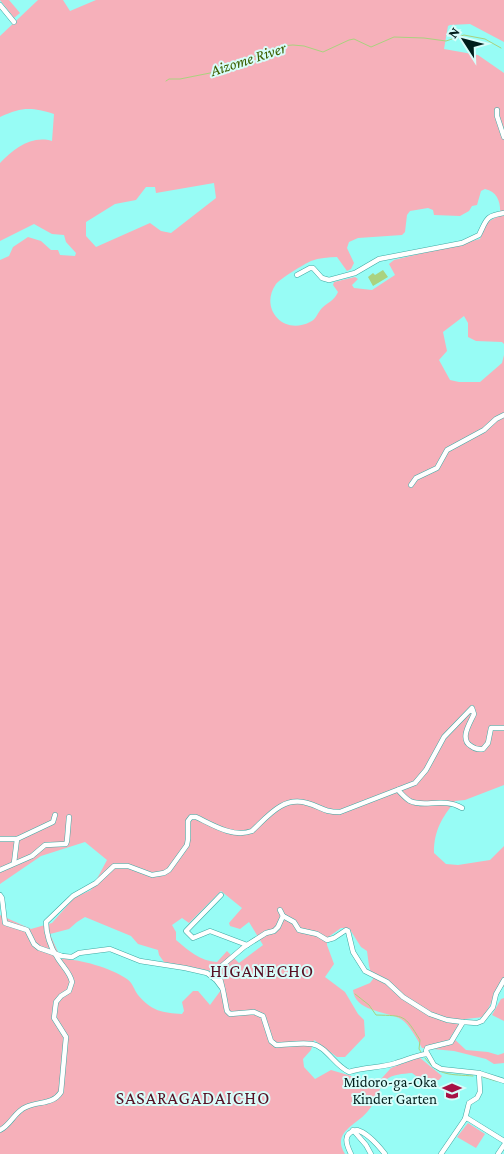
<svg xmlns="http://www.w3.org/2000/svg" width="504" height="1154" font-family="'Crimson Pro',serif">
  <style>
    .green { fill: #f6b0ba; fill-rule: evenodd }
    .water { fill: #aad27f }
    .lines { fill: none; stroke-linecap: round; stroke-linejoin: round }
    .stream { stroke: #aad27f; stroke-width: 1 }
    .minor-casing { stroke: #3fa9a3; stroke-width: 5.5 }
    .minor { stroke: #fff; stroke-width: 4.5 }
    .labels { text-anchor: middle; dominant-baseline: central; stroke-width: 4; stroke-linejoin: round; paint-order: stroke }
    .poi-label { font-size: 15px; fill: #001d1b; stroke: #d8fdfa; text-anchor: end }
    .water-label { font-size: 16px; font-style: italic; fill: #3d5f00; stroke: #d8fdfa }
    .quarter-label { font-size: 18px; letter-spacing: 1px; fill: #561124; stroke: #d8fdfa }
  </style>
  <rect width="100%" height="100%" fill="#97fcf5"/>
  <g class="green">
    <path d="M0,0H9L20,13L14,18Z"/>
    <path d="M38,0H63L70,11L96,0H504V42L470,24L450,25L448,26L444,49L478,55L504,73V344L502,342L476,341L468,337V323L464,316L443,332L447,351L439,360L450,380L459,382H480L502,363L504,355V785L465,800L455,801C442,818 434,830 434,853L446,864L458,865L490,860L504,846V987L500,985L484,1017L465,1019L451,1036L466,1050L488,1052L498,1055L504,1053V1063L494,1064L486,1059L454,1051L422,1048C417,1039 410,1025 401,1019C387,1011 355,1012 353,990L370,983L373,979L369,966L367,951L361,947L349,928H341L327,938V945L334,964L325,977L345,992L358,1014L364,1020L365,1036L345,1057H337L314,1040L311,1050L303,1059L304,1067L315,1079L331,1070L372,1082L381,1079L391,1068L419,1057L442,1076L439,1080L423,1081L412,1073C403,1074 392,1074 386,1080C378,1089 376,1102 368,1111C357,1125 331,1132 345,1154H0V915L31,929L52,923L74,898L91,890L107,860L85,842L41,856L0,884V260L9,256L13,247L28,237L41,241L51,250H58L60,255L75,256L76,253L66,242L64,235L52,234L34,224L0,241V163C14,149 31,135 52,141L54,114C31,107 22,107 0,117V36ZM214,183L216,198L171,233L161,231L150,223L96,247L86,236V222L115,204L136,200L146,187H155L156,193ZM485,189C498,192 501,203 500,215L486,223L480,239L394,260L389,264L395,275L372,290L354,288L352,285L358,279L355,277L334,282L333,285L338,292C334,301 328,302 322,308C317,313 317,319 310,322C283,336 259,308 276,284C280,279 304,264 311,261C319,258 329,257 337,257L347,271L351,269L354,263L347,248L349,242L358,238L402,235L405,232L407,215L410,211L428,208L433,210L434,215L460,216L469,211L472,206L477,205L481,191ZM221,891L242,908L229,923L230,926L240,929L249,922L263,945L239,963L227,951L217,962C200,961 189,951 176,940V932L172,925L182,918L189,923ZM85,917L131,936L138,944L158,950L159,955L164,962L211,971L224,986L210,1005L198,991H193L182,1002L184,1011L182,1014C163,1013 151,1011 138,995C134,990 133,983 127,979C111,968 80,959 61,959L50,934L69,929L77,922Z"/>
    <path d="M504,998V1021L492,1015L501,999Z"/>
    <path d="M468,1123L485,1134L476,1148L457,1137Z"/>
  </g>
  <path class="water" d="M383,270L388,277L373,286L368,277L373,273L375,275Z"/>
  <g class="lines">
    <g class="stream">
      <path d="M166,81L169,79H180L220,71L280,46L293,45L304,46L323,52L349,40L354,39L371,47L394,37L424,38L446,41L464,35L485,39L501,48"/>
      <path d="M355,994L369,1005L376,1015C405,1016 404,1014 420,1040L419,1049L421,1052"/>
      <path d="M425,1058C439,1077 451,1074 473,1076"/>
      <path d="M483,1077L496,1081"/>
    </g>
    <g class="minor-casing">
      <g id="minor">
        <path d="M0,5L14,22"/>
        <path d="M497,110V116L504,137"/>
        <path d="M297,275L310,268H313L322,278L329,280L355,273L379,259L462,243L479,235C487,219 485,216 504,213"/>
        <path d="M411,485L416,478L437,468L447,450L484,430L496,419L504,415"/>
        <path d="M398,790C402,794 405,798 410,801C424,808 443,797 462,808"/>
        <path d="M0,839H17L53,822L55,815"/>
        <path d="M14,863L17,839"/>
        <path d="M0,870L32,856L45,845L66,844L67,841L69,817"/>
        <path d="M0,895L2,898L5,923L27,930L34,944L39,948L62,956L72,957L79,953L110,949L140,961L185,968L207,973L216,980L222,988"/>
        <path d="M221,895L186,931L193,938L210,931L247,945"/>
        <path d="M280,910L283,916L278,927L274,931L266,933L244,947L217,970C223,984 224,997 227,1011L230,1014L254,1012L263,1016L271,1041L276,1045C287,1045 301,1042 312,1044C326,1046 335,1066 349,1072C364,1067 381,1068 396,1063C407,1060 416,1055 427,1054"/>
        <path d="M283,916L294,922L299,930L317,934L327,940L334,938L346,930L348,931L353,952L365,971L387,982L403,997L430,1014L447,1020L463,1022"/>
        <path d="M504,980L496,994L493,1007L482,1021L477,1023L463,1022L451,1042L427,1048L426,1051L434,1065L441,1069L479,1073L504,1081"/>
        <path d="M465,1119L469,1103L477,1098L480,1092L479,1073"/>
        <path d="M0,1130C11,1125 14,1112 26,1107C38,1101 53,1105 61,1092L66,1037L54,1018L56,1002L61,996L69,991L72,982C70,972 62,966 57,957C50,947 46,933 46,922L73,896L96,883L114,866H128L152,875L164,873L169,870L187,845L188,839V821L191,817H196C213,825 233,838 252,831C268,816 283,796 307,803C322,807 322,812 340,812L415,783L426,770L444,737L472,708L474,714C470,723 459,739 471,746C475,749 478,750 483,749L488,743L491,728H504"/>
        <path d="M353,1130L366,1145L371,1154"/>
        <path d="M351,1154C346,1144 342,1133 357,1130C368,1133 378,1145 385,1154"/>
        <path d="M441,1154L465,1119L467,1118L504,1141"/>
        <path d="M498,1154L504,1145"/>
      </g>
    </g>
    <use href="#minor" class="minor"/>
  </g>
  <defs>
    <g id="school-bare" transform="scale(1.5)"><path d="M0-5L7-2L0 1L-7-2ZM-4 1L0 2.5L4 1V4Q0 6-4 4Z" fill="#a71144" stroke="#d8fdfa" stroke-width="2.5" paint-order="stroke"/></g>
  </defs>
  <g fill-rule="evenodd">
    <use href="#school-bare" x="452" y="1091"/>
  </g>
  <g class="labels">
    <g class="poi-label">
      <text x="437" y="1082">Midoro-ga-Oka<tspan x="437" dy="17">Kinder Garten</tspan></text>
    </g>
    <g class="water-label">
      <text transform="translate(248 59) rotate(-18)">Aizome River</text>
    </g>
    <g class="quarter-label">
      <text x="262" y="971">HIGANECHO</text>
      <text x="193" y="1098">SASARAGADAICHO</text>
    </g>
  </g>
  <g transform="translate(464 40) rotate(306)" stroke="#d8fdfa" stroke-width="4" paint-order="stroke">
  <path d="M0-4L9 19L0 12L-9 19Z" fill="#001d1b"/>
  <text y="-8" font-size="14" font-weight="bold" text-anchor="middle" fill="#001d1b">N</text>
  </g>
</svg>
